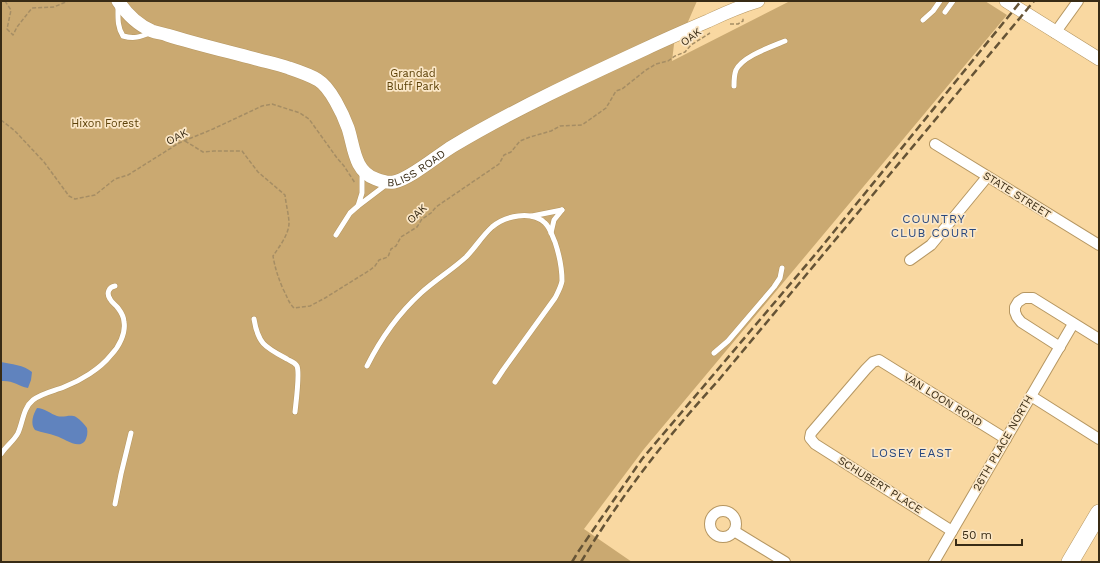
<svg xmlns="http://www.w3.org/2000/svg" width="1100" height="563" font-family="'Work Sans',sans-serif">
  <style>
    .green { fill: #caa971 }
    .water { fill: #6083be }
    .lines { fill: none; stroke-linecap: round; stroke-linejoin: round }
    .service-casing { stroke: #b69762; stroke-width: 6 }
    .minor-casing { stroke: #b69762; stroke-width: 12 }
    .tertiary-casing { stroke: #b69762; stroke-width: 14 }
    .primary-casing { stroke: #b69762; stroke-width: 18 }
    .path { stroke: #a58d64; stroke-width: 1.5; stroke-dasharray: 4 2; stroke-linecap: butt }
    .service { stroke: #fff; stroke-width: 5 }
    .minor { stroke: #fff; stroke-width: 10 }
    .tertiary { stroke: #fff; stroke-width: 13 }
    .primary { stroke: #fff; stroke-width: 17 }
    .rail { stroke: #665436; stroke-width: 2.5; stroke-dasharray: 8 4; stroke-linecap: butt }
    .labels { text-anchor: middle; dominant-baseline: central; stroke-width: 3.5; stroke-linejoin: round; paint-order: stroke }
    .street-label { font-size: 11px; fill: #382b15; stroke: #fbe7c7 }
    .park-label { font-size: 11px; fill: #5d4209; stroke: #fbe7c7 }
    .neighbourhood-label { font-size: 12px; letter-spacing: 1px; fill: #27477e; stroke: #fbe7c7 }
  </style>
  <rect width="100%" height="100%" fill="#f9d8a1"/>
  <path class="green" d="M1,1H697L684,31L675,36L672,61L790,1H985L1007,15L644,449L584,529L632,562H1Z"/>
  <g class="water">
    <path d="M1,362C11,364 24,365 32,372L31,380L28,388C18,386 13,380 1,381Z"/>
    <path d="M37,408C44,408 51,414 57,416C64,418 70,414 76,417C81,420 84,424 87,428C88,433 87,437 85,441C78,450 64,438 56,436C49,433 42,433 35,430C30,424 33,414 37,408Z"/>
  </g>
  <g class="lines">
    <g class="service-casing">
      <g id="service">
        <path d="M118,6C118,17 117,27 123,36C134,39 140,37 150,33"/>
        <path d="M945,12L953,1"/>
        <path d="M923,20L933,11L940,1"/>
        <path d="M734,86C734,80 734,75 736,70C743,56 771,47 785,41"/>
        <path d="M362,172V193L358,206L387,184"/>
        <path d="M532,216L562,210"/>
        <path d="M551,233L554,220L562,210"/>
        <path d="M336,235L350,213L358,206"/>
        <path d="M254,319C258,344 265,347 287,359C290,361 295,362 297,366C300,373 296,402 295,412"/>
        <path d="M714,353L728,341L740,327L774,287L780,278L782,268"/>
        <path d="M367,366C381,338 398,314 421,293C435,280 452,270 466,257C475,248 482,236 492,227C505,216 531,210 545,223C550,227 552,236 555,242C559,254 562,268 562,281C561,287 558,292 555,298L503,370L495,382"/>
        <path d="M1,454C6,446 14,441 18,433C23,422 23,408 33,400C42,393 54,391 64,387C80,381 100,369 111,355C119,347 126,333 124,322C124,317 121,312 118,308C116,305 112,303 110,299C106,293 109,287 115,286"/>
        <path d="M115,504L121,474L131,433"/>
      </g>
    </g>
    <g class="minor-casing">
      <g id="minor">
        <path d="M1055,33L1078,1"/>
        <path d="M935,144L1099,245"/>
        <path d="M910,260L931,245L987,177"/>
        <path d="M1060,347L1021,322L1017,317L1015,312V307L1018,302L1024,298H1033L1099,339"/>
        <path d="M1031,396L1099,439"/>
        <circle cx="723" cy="524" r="13"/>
        <path d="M734,531L785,562"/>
        <path d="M952,531L815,444L810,438L811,433L866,369L873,362L879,360L1006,439"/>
        <path d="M934,562L1073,324"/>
      </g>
    </g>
    <g class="tertiary-casing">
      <g id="tertiary">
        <path id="s1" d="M118,1C126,13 138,25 152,31C157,33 162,33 167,35C196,44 226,51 256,59C267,62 278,64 289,68C298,71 310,75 318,80C330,87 343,114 348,128C354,146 354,172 376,179C381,181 388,183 394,182C410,179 438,155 453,146C515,109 580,79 645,49C666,39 687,30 708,21C725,13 741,6 758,1"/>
        <path d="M1006,1L1099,59"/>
      </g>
    </g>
    <g class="primary-casing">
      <path id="primary" d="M1070,562L1099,513"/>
    </g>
    <g class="path">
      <path d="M5,1L11,10L7,29L13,35L17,27L32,8L54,7L68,1"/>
      <path d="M730,24H738L743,21V17"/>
      <path d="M1,120L15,131L44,162L69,196L75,199L95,195L115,179L128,175L179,143L213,129L262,106L272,104L300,113L309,119L337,158L344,166L355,183"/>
      <path d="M185,141L203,152L214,151H242L258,172L285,195C286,205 289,215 289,224C288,236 279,247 273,256C275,268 278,277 283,289C287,296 288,302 294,308L310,306L325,298L370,270L375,266L379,260L388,257L391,249L396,246L401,237L417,227L422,219L431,213L436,207L499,164L504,155L511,152L520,141L530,137L551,131L560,126L582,125L606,108L616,91L622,89L646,70L656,64L668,61L675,56L685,52L691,45L710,33"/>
    </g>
    <use href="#service" class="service"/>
    <use href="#minor" class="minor"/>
    <use href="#tertiary" class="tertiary"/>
    <use href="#primary" class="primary"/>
    <g class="rail">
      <path d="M572,562L578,552L642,459L819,250L1021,1"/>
      <path d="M581,562C620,497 666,438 717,382L1034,1"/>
    </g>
  </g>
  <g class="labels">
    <g class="street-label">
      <text transform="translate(691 37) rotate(-36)">OAK</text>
      <text transform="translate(177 137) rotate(-27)">OAK</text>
      <text stroke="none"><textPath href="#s1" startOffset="382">BLISS ROAD</textPath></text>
      <text transform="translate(1017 195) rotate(32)">STATE STREET</text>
      <text transform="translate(417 214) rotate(-43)">OAK</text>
      <text transform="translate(943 400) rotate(32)">VAN LOON ROAD</text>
      <text transform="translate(1003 443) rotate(-60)">26TH PLACE NORTH</text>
      <text transform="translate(880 485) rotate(32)">SCHUBERT PLACE</text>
    </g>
    <g class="park-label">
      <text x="413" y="73">Grandad<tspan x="413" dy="13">Bluff Park</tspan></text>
      <text x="105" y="123">Hixon Forest</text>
    </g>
    <g class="neighbourhood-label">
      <text x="934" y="219">COUNTRY<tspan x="934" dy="14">CLUB COURT</tspan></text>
      <text x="912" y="453">LOSEY EAST</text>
    </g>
  </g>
  <rect width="1100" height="563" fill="none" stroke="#382b15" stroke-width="4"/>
  <path d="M956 539v6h66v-6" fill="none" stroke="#382b15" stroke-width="2"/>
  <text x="962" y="539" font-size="12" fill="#382b15" stroke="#fbe7c7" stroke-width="3" paint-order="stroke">50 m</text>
</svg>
